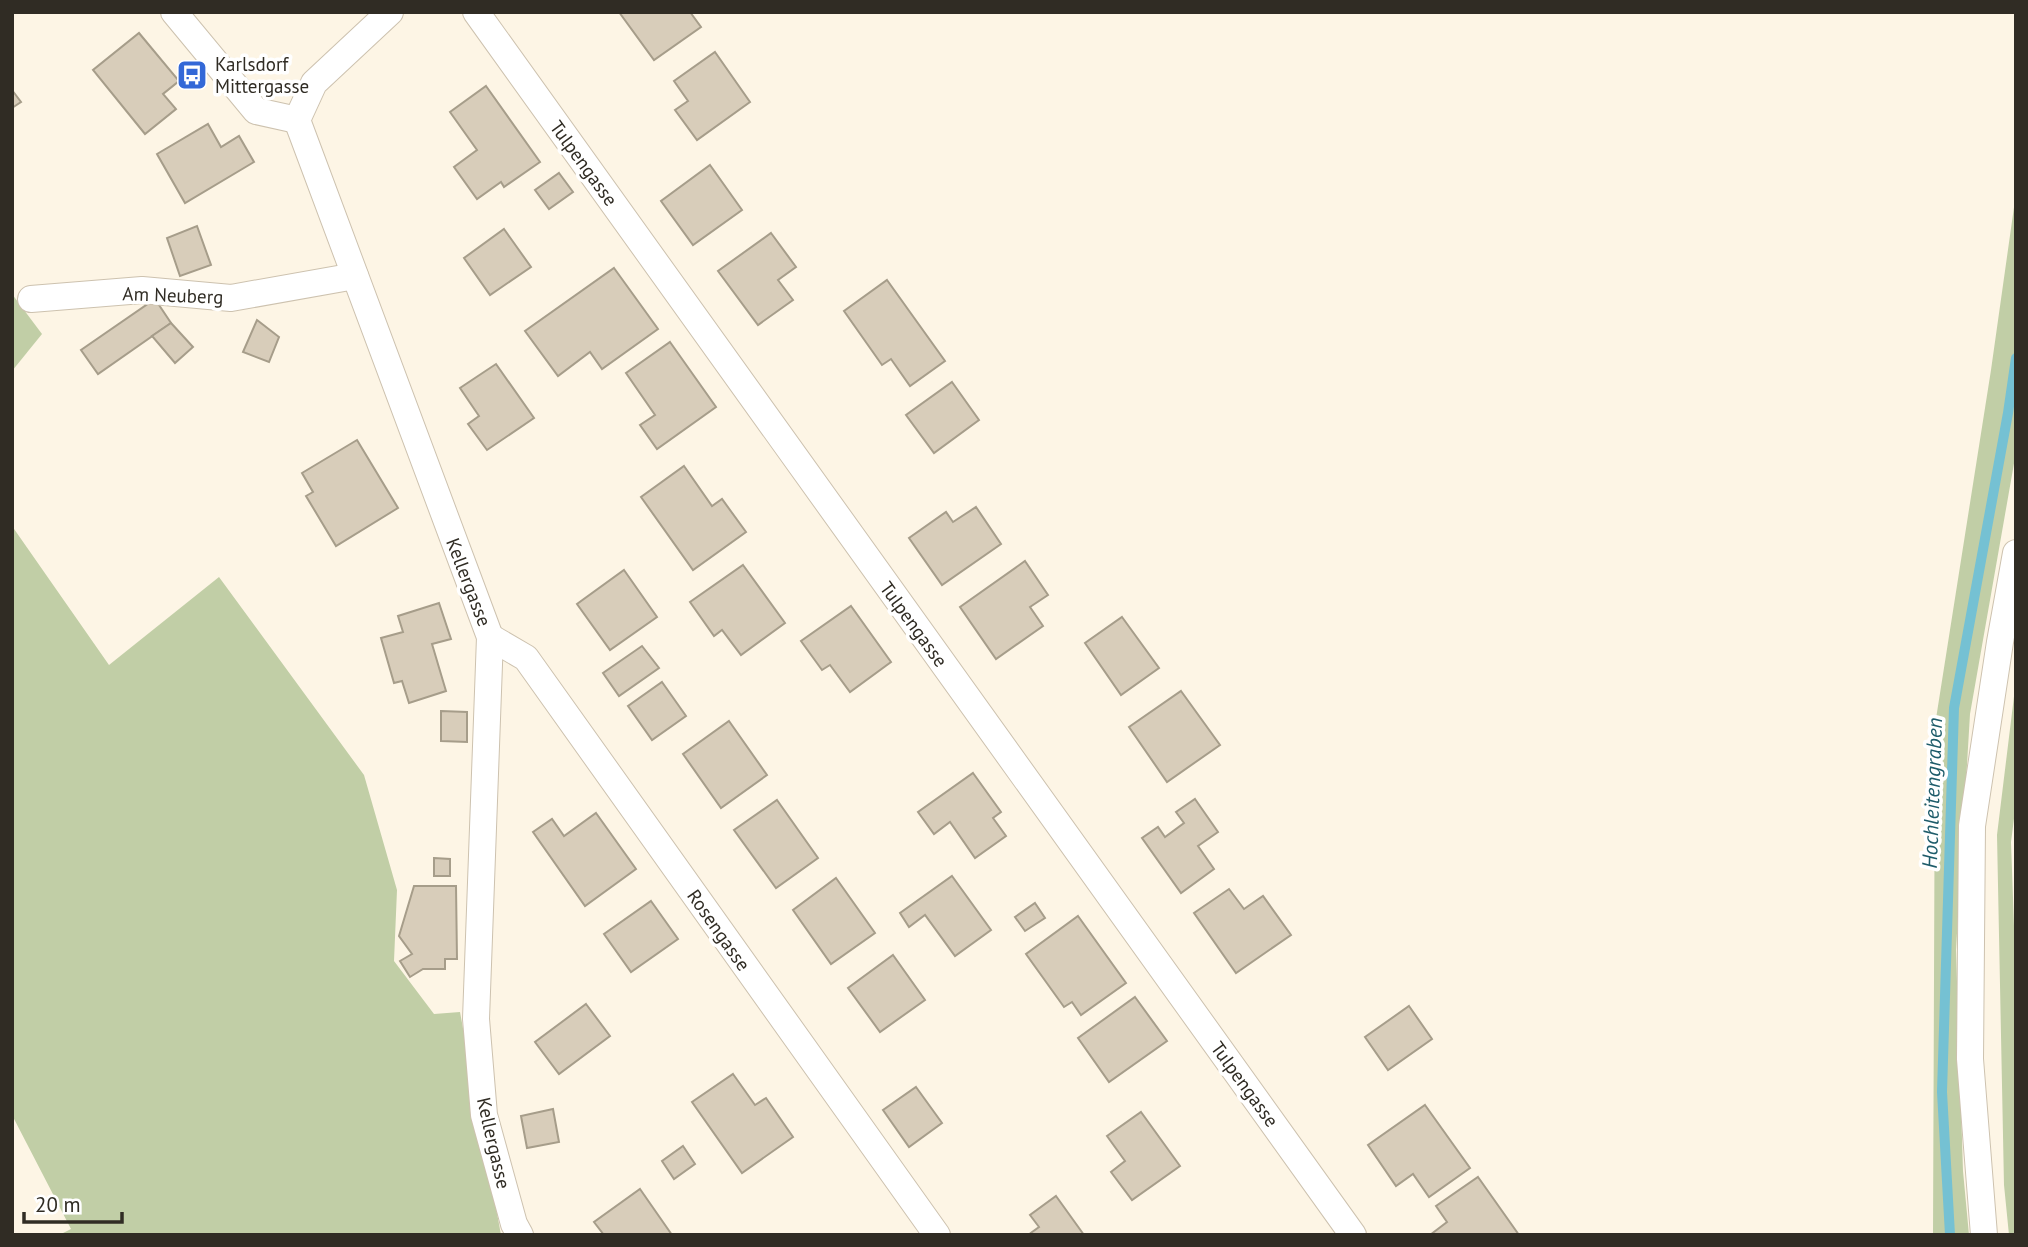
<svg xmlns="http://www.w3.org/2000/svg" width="2028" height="1247" font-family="'PT Sans',sans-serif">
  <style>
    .green { fill: #c1cea6 }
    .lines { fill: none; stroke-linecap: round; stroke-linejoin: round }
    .stream { stroke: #75c1d3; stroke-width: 10 }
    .building { fill: #d8cdba; stroke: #a69d8a; stroke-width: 2 }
    .street-casing { stroke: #cdc2af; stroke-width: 28 }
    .street { stroke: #fff; stroke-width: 26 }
    .labels { text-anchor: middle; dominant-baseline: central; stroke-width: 7; stroke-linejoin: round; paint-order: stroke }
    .poi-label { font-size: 19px; fill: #302c24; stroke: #fff; text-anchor: start }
    .street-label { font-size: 19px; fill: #302c24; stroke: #fff }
    .water-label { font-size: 21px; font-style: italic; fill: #1e5c6a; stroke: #fff }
  </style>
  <rect width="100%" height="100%" fill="#fdf5e5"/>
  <g class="green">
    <path d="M2016,193V452L1970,714L1956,950L1963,1171L1969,1235H1933L1935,725L1991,370Z"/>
    <path d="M12,294L42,334L12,371Z"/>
    <path d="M12,526L109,665L219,577L364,775L397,890L394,961L434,1014L460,1012L501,1235H59L71,1229L12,1115Z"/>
    <path d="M2016,680V803L2011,842L2016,982V1235H2009L2004,1185L1997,835Z"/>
  </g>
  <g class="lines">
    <path class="stream" d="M1950,1235L1942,1092L1954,708L2008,413L2016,358"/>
  </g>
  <g class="building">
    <path d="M619,12H690L701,27L654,60Z"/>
    <path d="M139,33L179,81L163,94L176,109L145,134L93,70Z"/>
    <path d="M715,52L750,102L697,140L675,110L688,101L674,81Z"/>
    <path d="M486,86L540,162L504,187L501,182L477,199L454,167L477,150L450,112Z"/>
    <path d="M12,90L21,102L12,108Z"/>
    <path d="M208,124L221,147L239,136L254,162L185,203L157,154Z"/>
    <path d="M710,165L742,210L693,245L661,201Z"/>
    <path d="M559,173L573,192L549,209L535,190Z"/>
    <path d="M197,226L211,265L180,276L167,238Z"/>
    <path d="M504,229L531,267L490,295L464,258Z"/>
    <path d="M771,233L796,267L778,280L793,300L758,325L718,271Z"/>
    <path d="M614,268L658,329L602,369L590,352L558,376L525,331Z"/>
    <path d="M887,280L945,361L910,386L891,359L882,365L844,311Z"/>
    <path d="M155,299L171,323L98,374L81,350Z"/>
    <path d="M257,320L279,337L269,362L243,352Z"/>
    <path d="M171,323L193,347L175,363L152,336Z"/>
    <path d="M670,342L716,407L657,449L640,425L655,415L626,373Z"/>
    <path d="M496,364L534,418L487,450L468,424L479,416L460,388Z"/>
    <path d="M952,382L979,420L934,453L906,415Z"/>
    <path d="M357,440L398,508L336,546L306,496L313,492L302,473Z"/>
    <path d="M684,466L712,506L722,499L746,532L693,570L641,497Z"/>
    <path d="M976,507L1001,544L942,585L909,538L946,512L953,522Z"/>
    <path d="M1025,561L1048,595L1030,607L1043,626L996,659L960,607Z"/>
    <path d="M743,565L785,623L741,655L722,630L714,636L690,602Z"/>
    <path d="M624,570L657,617L610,650L577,604Z"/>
    <path d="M439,603L451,639L432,644L446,691L409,703L402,681L394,683L381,638L403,632L398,616Z"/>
    <path d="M851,606L891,662L850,692L830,665L822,670L801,641Z"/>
    <path d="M1122,617L1159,668L1121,695L1085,643Z"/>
    <path d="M642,646L659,668L619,696L603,673Z"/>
    <path d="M662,682L686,716L652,740L628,706Z"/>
    <path d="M1181,691L1220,745L1167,782L1129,727Z"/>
    <path d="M441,711L467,712V742L441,741Z"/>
    <path d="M729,721L767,775L721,808L683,754Z"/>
    <path d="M973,773L1001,812L993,818L1006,836L975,858L950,822L934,834L918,812Z"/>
    <path d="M1195,799L1218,832L1198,846L1214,869L1181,893L1142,838L1158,827L1165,837L1184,823L1176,812Z"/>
    <path d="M777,800L818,858L776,888L734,830Z"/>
    <path d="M596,813L636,869L585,906L533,832L552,819L564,836Z"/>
    <path d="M434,858L450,859V876H434Z"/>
    <path d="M952,876L991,930L955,956L925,915L909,927L900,913Z"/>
    <path d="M836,878L875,933L831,964L793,910Z"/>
    <path d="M414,886H456L457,959H445V969H423L410,977L400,961L412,954L399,936Z"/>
    <path d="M1229,889L1244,909L1263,896L1291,935L1236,973L1194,913Z"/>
    <path d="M651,901L678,939L631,972L604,934Z"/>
    <path d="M1035,903L1045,918L1025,931L1015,917Z"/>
    <path d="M1078,916L1126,983L1081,1015L1072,1002L1064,1007L1026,954Z"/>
    <path d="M893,955L925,1000L880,1032L848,988Z"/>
    <path d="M1135,997L1167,1041L1109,1082L1078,1038Z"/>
    <path d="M586,1004L610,1036L559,1074L535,1042Z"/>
    <path d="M1409,1006L1432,1039L1388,1070L1365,1037Z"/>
    <path d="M733,1074L755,1105L766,1098L793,1137L742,1173L692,1102Z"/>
    <path d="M916,1087L942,1123L909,1147L883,1110Z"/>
    <path d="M1425,1105L1470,1168L1429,1197L1413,1174L1396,1186L1368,1145Z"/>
    <path d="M553,1109L559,1142L527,1148L521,1116Z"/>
    <path d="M1141,1112L1180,1166L1132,1200L1111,1172L1125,1161L1107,1136Z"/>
    <path d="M683,1146L695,1164L674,1179L662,1161Z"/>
    <path d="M1478,1177L1519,1235H1430L1447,1222L1436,1206Z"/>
    <path d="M640,1189L672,1235H604L594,1222Z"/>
    <path d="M1056,1196L1084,1235H1028L1039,1227L1030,1215Z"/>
  </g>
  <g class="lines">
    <g class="street-casing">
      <g id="street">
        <path d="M174,12L256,111L297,120"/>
        <path d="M476,12L1353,1235"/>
        <path d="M297,120L490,637L476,1019L484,1115L514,1224L520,1235"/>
        <path d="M297,120L314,83L390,12"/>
        <path d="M31,299L142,290L231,298L355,276"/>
        <path d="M490,637L526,658L937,1235"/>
        <path d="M1984,1235L1970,1059L1972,826L2000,642L2016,553"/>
      </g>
    </g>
    <use href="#street" class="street"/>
  </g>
  <defs>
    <g id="bus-square" transform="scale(1.575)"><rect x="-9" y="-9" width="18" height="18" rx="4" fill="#3368d7" stroke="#fff"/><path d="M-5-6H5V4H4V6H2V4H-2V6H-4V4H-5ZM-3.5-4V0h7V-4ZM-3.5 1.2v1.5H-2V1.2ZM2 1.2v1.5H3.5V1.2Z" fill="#fff"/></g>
  </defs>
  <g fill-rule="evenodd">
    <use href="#bus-square" x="192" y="75"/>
  </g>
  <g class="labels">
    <g class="poi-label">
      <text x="215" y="64">Karlsdorf<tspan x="215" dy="22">Mittergasse</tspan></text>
    </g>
    <g class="street-label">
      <text transform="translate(584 163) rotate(54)">Tulpengasse</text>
      <text transform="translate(173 295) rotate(2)">Am Neuberg</text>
      <text transform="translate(469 582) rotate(69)">Kellergasse</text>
      <text transform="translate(914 624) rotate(54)">Tulpengasse</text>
      <text transform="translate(719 930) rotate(55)">Rosengasse</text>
      <text transform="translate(1245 1084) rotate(54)">Tulpengasse</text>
      <text transform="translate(494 1143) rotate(77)">Kellergasse</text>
    </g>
    <g class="water-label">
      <text transform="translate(1932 793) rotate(-88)">Hochleitengraben</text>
    </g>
  </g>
  <rect width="2028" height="1247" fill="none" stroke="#302c24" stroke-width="28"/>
  <path d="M24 1212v10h98v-10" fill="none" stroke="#302c24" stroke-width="3.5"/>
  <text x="35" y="1212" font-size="21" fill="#302c24" stroke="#ffffff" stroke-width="5" paint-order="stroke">20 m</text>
</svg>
